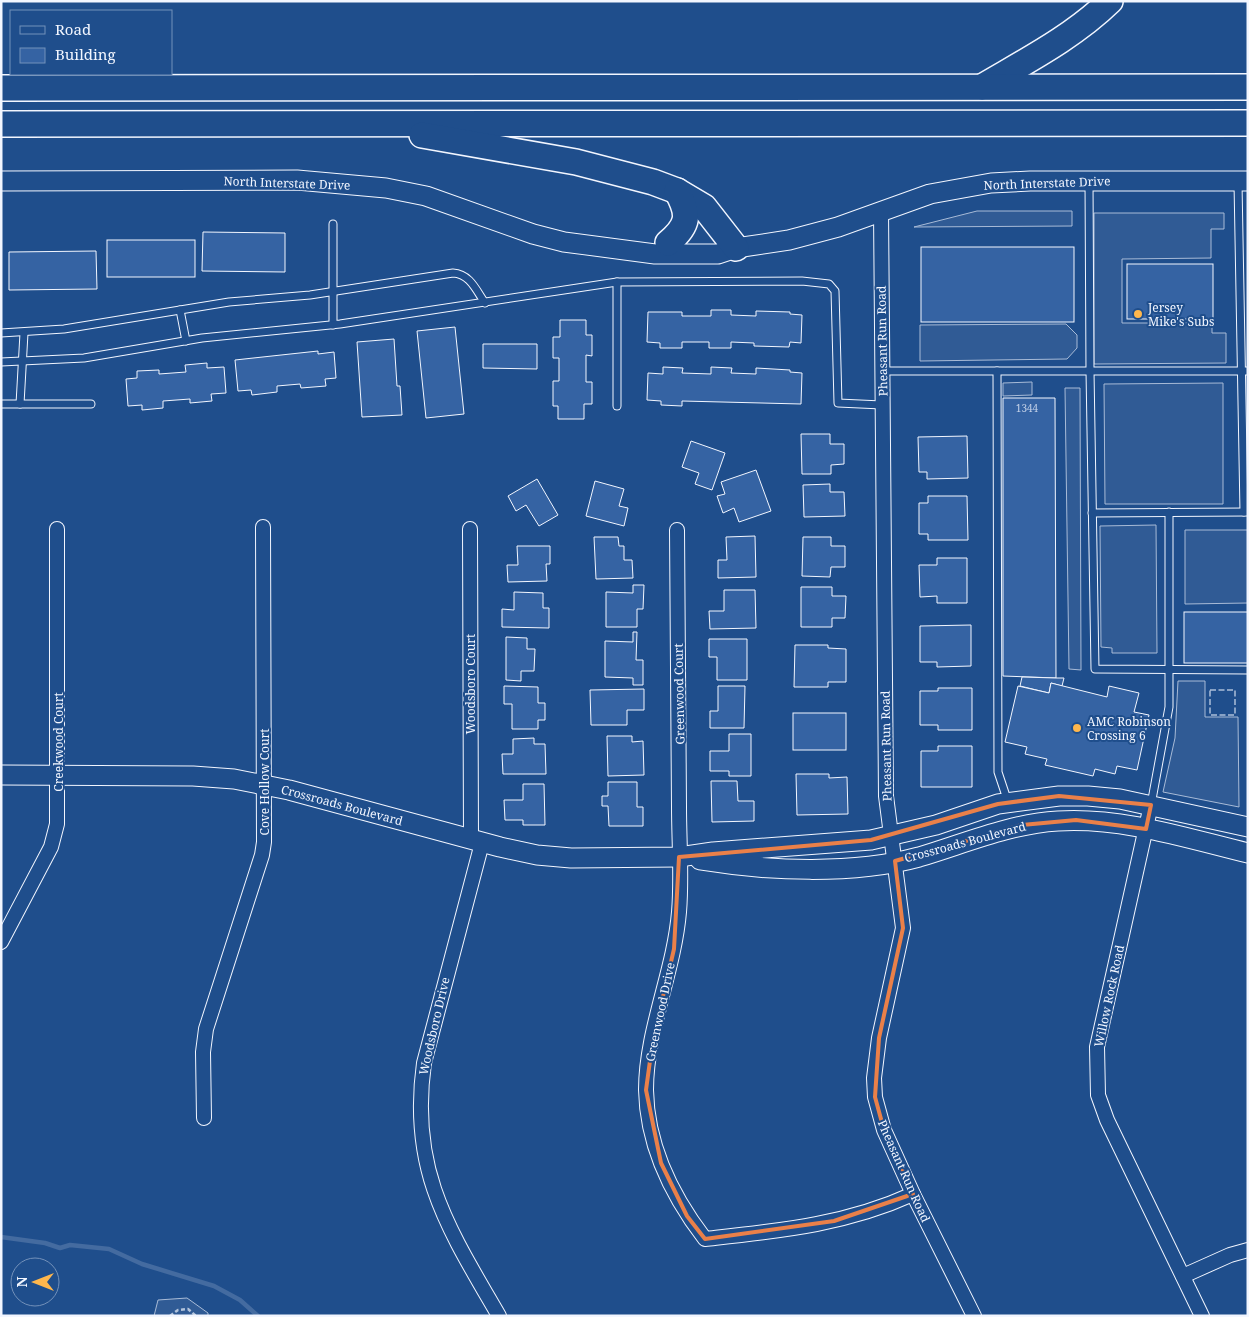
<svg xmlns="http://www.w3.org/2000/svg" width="1249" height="1317" font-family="'Noto Serif',serif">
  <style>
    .built { fill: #305b95; stroke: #a8bbd7 }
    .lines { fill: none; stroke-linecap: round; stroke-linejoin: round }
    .stream { stroke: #446ba0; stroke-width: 4.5 }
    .building { fill: #3563a3; stroke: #f2f6ff }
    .lane-casing { stroke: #f2f6ff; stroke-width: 9 }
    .street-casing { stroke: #f2f6ff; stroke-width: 16 }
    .secondary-casing { stroke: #f2f6ff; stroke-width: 21 }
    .highway-casing { stroke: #f2f6ff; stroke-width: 28 }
    .path { stroke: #b3c4dc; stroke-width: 2.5; stroke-dasharray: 4 2.5; stroke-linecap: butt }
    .lane { stroke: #1f4e8c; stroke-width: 7 }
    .street { stroke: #1f4e8c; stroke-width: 14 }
    .secondary { stroke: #1f4e8c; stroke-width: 19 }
    .highway { stroke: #1f4e8c; stroke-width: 25 }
    .fence { stroke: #f2f6ff; stroke-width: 1; stroke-dasharray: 6 2.5; stroke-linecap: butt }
    .marked { fill: none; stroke: #ea8049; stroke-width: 4; stroke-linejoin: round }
    .poi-dot { fill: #ffb74d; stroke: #1f4e8c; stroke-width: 2 }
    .labels { text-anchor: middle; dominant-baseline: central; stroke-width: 4; stroke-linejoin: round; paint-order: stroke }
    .number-label { font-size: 10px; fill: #c3d1e8 }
    .street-label { font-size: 12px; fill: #f2f6ff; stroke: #1f4e8c }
    .poi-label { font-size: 12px; fill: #f2f6ff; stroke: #1f4e8c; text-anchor: start }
  </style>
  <rect width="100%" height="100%" fill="#1f4e8c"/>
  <g class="built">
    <path d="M977,211H1072V226L914,227Z"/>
    <path d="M1094,213H1224V229H1211V258L1122,259V323H1212V333H1226V363L1094,364Z"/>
    <path d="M1066,324L1077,335V348L1067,359L920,361V325Z"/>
    <path d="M1032,382V395L1003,396V383Z"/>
    <path d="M1223,383V504H1105L1104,384Z"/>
    <path d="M1065,388H1080L1081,670L1069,669Z"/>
    <path d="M1156,525L1157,653H1112V648L1101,647L1100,526Z"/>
    <path d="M1185,530H1248V603L1185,604Z"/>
    <path d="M1178,681H1205V717H1238L1239,807L1163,792L1175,738Z"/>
    <path d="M187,1298L208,1313V1316H154L158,1300Z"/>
  </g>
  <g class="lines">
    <path class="stream" d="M1,1237L45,1243L60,1248L70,1245L109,1249L142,1264L214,1286L240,1300L258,1316"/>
  </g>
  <g class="building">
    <path d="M203,232L285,233V272L202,271Z"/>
    <rect x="107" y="240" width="88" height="37"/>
    <rect x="921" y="247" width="153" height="75"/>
    <path d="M96,251L97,289L9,290V252Z"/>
    <rect x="1127" y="264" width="86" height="55"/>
    <path d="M711,310H731V315L756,316V311L790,312V314L802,315L801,343L790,342L789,347L754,346V343L731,342V348H709V342H682V348H660V343L647,342L648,312H682V316H711Z"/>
    <path d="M560,320H586V335H592V356L586,355V382H592V404H584V419H558V406H553V381H559V358H553V337H560Z"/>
    <path d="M455,327L464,414L426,418L417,331Z"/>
    <path d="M394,339L397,386H400L402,415L362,417L357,342Z"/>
    <path d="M483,344H537V369L483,368Z"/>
    <path d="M318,351V354L334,352L336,378L325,379L326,386L301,388L300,384L277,386V392L252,395L251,390L238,391L235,360Z"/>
    <path d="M207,363V368L224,367L226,393L211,394L212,401L190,403V399L163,401V408L142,410V405L128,406L126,379L137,378V371L159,370V374L186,372L185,365Z"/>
    <path d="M663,367L683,368L682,373L711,374V367L732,368L731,373L756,374V368L790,370V372L802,373L801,404L682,401V406L661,405V401L647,400L648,373L663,374Z"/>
    <path d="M1003,398H1055L1056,678L1003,676Z"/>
    <path d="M801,434H830V444H844V464L831,465V474H802Z"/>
    <path d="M967,436L968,478L927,479V472H919L918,437Z"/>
    <path d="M691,441L725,453L712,490L695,484L699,473L682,467Z"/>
    <path d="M756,470L771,511L739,522L734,508L723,513L717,496L725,494L721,482Z"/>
    <path d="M537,479L558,515L539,526L526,505L516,511L508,496Z"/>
    <path d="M595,481L624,489L619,506L628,508L624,526L586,516Z"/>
    <path d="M830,484V492H844L845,516L804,517L803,485Z"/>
    <path d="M928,496H967L968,540H928V534H919V503H928Z"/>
    <path d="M755,536L756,577L718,578V560H727L726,537Z"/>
    <path d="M594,537H618L619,546H624V560H632L633,578L596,579Z"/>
    <path d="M803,537H831V546H845V567H831L830,577L802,576Z"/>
    <path d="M517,546H550V564H546L547,581L508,582L507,565H518Z"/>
    <path d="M937,558H967V603H937V596L920,597L919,565H937Z"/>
    <path d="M633,585H644L643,609H637V627H606V592L633,593Z"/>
    <path d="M801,587H832V596H846L845,618H832V627H801Z"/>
    <path d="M724,590H755L756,628L710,629L709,611H724Z"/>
    <path d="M514,592L543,593V608H549V628L502,627V609L514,610Z"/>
    <rect x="1184" y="612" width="64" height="51"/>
    <path d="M971,625V666L937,667V662H920V626Z"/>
    <path d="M633,632H637L636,660H643V685H633V678L605,677V641L633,642Z"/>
    <path d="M506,637L527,638V649H535L534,671H521V681L506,680Z"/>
    <path d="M709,639H747V680H717V657H709Z"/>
    <path d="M795,645H828V648L846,649V682H828V687H794Z"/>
    <path d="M1022,677L1056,678H1064L1062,686L1051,683L1049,693L1020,686Z"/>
    <path d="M1051,683L1107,697L1109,686L1139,693L1134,712L1149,715L1137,770L1117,766L1115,774L1095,769L1093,776L1045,765L1047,759L1025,754L1027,747L1005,742L1018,686L1049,693Z"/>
    <path d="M504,686L538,687V703H545V720H538V729H512V704H504Z"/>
    <path d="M718,686H745L744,728H710V711H718Z"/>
    <path d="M938,688H972V730H938V725H920V691H938Z"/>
    <path d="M644,689V710H627V725H591L590,690Z"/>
    <rect x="793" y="713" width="53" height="37"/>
    <path d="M729,734H751V776H729V771H710V751H729Z"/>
    <path d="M607,736H632V742L643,741L644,775L608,776Z"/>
    <path d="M534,738V744H545L546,774H503L502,754H513V739Z"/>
    <path d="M938,746H972V787H921V751H938Z"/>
    <path d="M796,774H829V778L847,777L848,814L797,815Z"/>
    <path d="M711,781H737L738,801H754V821L712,822Z"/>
    <path d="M608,782H637V807H643V826H609L608,806H602V796H608Z"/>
    <path d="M523,784H544L545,825H523V820H505L504,800H523Z"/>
  </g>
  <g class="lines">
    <g class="lane-casing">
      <g id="lane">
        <path d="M1089,181L1090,371L1095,669L1248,670"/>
        <path d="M1238,183L1244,512"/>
        <path d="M333,224V325"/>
        <path d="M180,310L186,341"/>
        <path d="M1,333L64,329L229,302L310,295L453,273C470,274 476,290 485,303"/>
        <path d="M24,333L20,404H91"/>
        <path d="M1,362L84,358L202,338L340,324L617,282L802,281L829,284L835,291L838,403L882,405"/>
        <path d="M882,371H1248"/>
        <path d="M997,371L998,772L1008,802"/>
        <path d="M1,404H20"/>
        <path d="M617,406V282"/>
        <path d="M1092,513L1247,512"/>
        <path d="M1151,805L1169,707V512"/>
      </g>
    </g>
    <g class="street-casing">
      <g id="street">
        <path d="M881,211L886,796L903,928L879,1038L874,1078L875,1097L884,1130L913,1194L974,1316"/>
        <path d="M470,529L471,840"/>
        <path d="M677,530C678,622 679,714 679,806C679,842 682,877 679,912C674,972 646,1030 646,1090C647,1145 672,1196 705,1239C778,1231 845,1225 913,1194"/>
        <path d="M1151,805L1097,1047L1098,1095L1107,1120L1202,1316"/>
        <path d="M482,843L424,1063C409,1170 448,1228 499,1316"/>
        <path d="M1,942L51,847L57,824V529"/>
        <path d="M204,1118L203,1052L206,1029L262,855L264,842L263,527"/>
        <path d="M1183,1276L1230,1255L1248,1250"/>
      </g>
    </g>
    <g class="secondary-casing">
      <g id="secondary">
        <path d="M1,181L297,180L386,188L426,196L533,234L564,242L655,254H718L736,248L789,240L838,227L930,194L991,183L1030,181H1248"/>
        <path d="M1,775L193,776L234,779L289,790L500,847L537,855L571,858L679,857L713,852L871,840L936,825L998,804L1059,796H1088L1120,799L1248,827"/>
        <path d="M700,860C767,871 853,875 919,857C966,843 1009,824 1058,821C1122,817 1186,838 1248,853"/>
      </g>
    </g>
    <g class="highway-casing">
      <g id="highway">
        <path d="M982,87C1026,61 1073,37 1110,1"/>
        <path d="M1,88L1248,87"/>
        <path d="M1,124L1248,123"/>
        <path d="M422,135L576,162L653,182L677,191L704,207L736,248"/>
        <path d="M668,243C689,225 690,215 677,191"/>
      </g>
    </g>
    <path class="path" d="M170,1316L178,1310L188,1309L196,1316"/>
    <use href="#lane" class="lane"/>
    <use href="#street" class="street"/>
    <use href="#secondary" class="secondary"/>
    <use href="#highway" class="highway"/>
    <rect class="fence" x="1210" y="690" width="25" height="25"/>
  </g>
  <path class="marked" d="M1059,796L1151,805L1146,829L1076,820L1022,825L895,861L903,928L879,1038L875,1097L884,1130L913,1194L834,1221L705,1239L687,1216L661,1163L646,1090L653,1039L674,949L679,857L871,840L998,804Z"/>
  <g class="poi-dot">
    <circle cx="1138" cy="314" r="5"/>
    <circle cx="1077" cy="728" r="5"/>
  </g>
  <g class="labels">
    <g class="number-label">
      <text x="1027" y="408">1344</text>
    </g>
    <g class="street-label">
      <text transform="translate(287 183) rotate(2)">North Interstate Drive</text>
      <text transform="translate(1047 183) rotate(-2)">North Interstate Drive</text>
      <text transform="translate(882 341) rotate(-91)">Pheasant Run Road</text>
      <text transform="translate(470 684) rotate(-90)">Woodsboro Court</text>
      <text transform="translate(679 694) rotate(-91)">Greenwood Court</text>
      <text transform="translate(58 742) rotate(-90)">Creekwood Court</text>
      <text transform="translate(886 746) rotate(-91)">Pheasant Run Road</text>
      <text transform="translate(264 782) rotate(-90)">Cove Hollow Court</text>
      <text transform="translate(342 805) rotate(15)">Crossroads Boulevard</text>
      <text transform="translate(965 842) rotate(-15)">Crossroads Boulevard</text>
      <text transform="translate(1109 996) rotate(-78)">Willow Rock Road</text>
      <text transform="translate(660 1012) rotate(-78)">Greenwood Drive</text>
      <text transform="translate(434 1026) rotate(-77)">Woodsboro Drive</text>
      <text transform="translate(904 1171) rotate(66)">Pheasant Run Road</text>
    </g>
    <g class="poi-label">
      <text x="1148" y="307">Jersey<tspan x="1148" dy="14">Mike's Subs</tspan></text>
      <text x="1087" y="721">AMC Robinson<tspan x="1087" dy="14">Crossing 6</tspan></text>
    </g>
  </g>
  <rect width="1249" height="1317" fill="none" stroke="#f2f6ff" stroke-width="5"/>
  <rect x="10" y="10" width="162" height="65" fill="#1f4e8c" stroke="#7391ba"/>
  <rect x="20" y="26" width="25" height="8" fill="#1f4e8c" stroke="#7391ba"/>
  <text x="55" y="35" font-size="15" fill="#f2f6ff">Road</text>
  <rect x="20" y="48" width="25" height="15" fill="#3563a3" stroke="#7391ba"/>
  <text x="55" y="60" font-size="15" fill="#f2f6ff">Building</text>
  <g transform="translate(35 1282) rotate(270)"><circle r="24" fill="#1f4e8c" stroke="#7391ba"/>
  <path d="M0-4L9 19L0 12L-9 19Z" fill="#ffb74d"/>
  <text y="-8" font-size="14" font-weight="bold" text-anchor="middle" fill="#f2f6ff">N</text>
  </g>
</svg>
